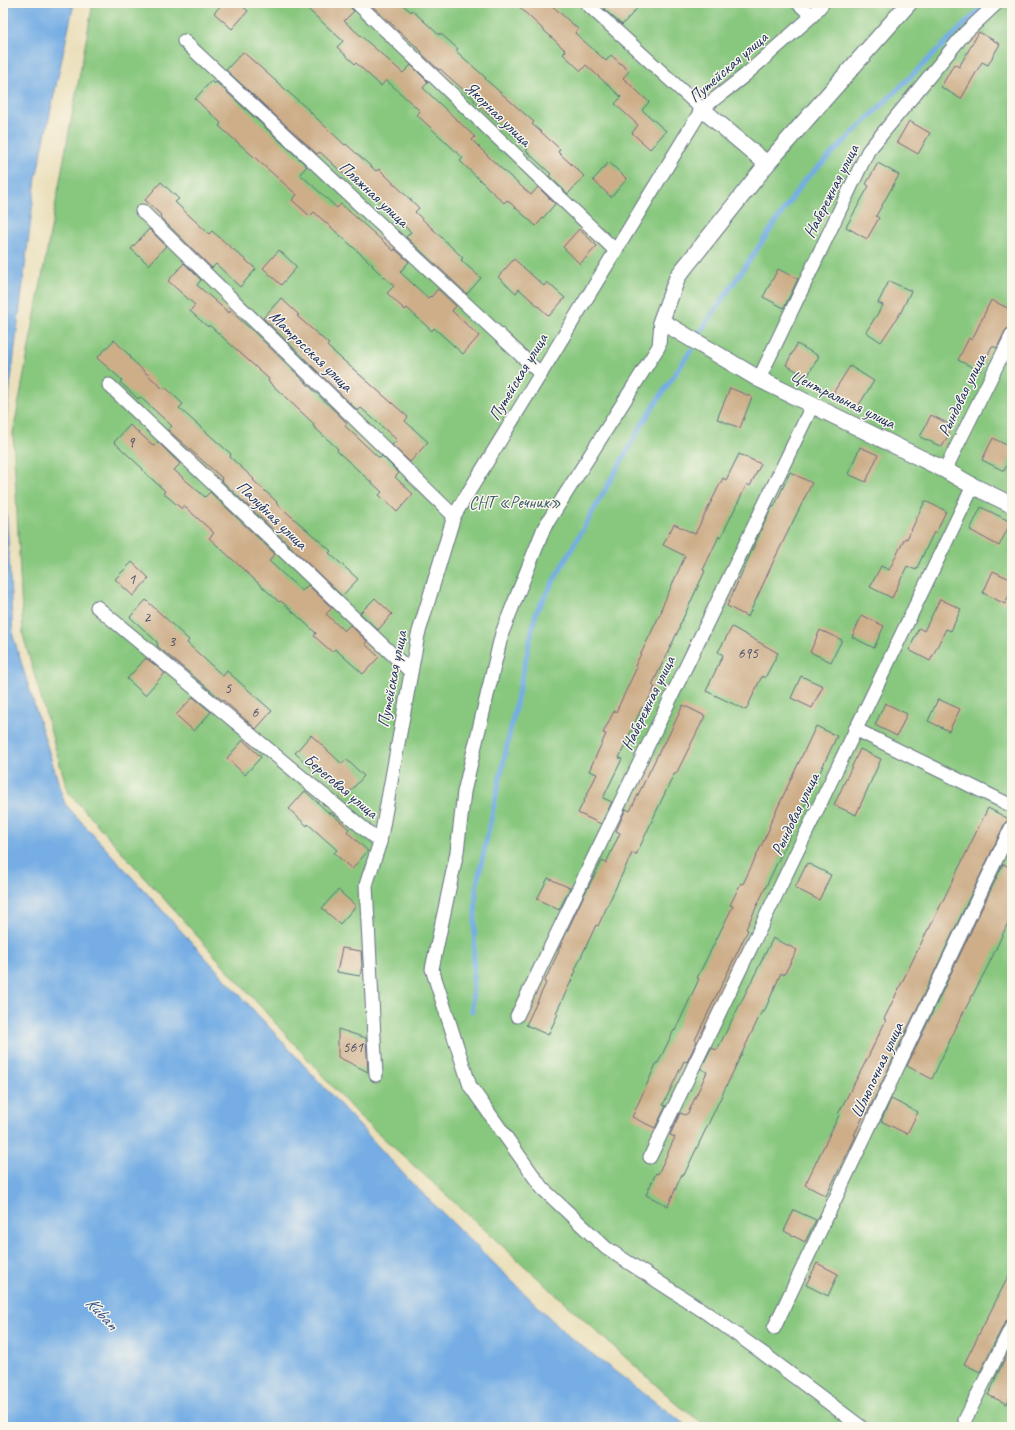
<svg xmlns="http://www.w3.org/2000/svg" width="1015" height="1430" font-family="Caveat,sans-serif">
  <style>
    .green { fill: #87c77e; stroke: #517b6e }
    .water { fill: #74ade4; stroke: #486ea1 }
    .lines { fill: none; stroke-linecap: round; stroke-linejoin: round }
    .stream { stroke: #74ade4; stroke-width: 5 }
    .building { fill: #cdae89 }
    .minor-casing { stroke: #646d7f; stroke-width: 15 }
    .tertiary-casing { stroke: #646d7f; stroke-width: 18 }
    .minor { stroke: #fff; stroke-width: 13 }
    .tertiary { stroke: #fff; stroke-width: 16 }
    .labels { text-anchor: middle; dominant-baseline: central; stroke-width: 3; stroke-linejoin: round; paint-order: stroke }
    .number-label { font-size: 15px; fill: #484f69 }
    .street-label { font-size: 17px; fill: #1b2f5e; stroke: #fbf7ec }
    .park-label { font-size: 17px; fill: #3b5d68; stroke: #fbf7ec }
    .water-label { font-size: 18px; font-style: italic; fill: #365586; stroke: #fbf7ec }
  </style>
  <rect width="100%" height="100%" fill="#fbf7ec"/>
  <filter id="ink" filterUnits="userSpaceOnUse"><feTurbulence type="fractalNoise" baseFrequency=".025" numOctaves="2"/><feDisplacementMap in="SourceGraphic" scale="8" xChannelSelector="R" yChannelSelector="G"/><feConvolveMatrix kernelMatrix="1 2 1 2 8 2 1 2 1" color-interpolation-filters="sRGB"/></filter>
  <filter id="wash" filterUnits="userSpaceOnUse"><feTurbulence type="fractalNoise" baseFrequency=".012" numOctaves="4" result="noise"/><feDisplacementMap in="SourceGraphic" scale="16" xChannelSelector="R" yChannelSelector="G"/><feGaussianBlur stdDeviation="0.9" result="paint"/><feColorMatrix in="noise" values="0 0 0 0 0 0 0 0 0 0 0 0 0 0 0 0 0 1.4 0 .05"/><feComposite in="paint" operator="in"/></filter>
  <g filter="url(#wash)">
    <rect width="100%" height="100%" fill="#ebe0bc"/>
    <path class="green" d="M93,3H1012V1427H708L678,1405L357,1114L68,792L23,635L13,433Z"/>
    <path class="water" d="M3,3H74L36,178L3,444L13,636L65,804L409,1180L567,1335L688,1427H3Z"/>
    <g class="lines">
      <g class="stream">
        <path d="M700,332L804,181L986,3"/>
        <path d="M472,1011L476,888L536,612L644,421L691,350"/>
      </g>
    </g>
    <g id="blocks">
      <g class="building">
        <path d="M223,3H239L248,11L232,29L214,13Z"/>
        <path d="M301,3H349V6L354,11L344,21L403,73L411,65L428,82L423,88L475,137L472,140L493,161L531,195L538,187L555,204L536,226L507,200L504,203L460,161L463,158L417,115L420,111L386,80L381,86L356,63L355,64L337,47L343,41Z"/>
        <path d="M369,3H401L411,12L412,10L439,35L440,33L458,49L456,51L486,78L485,79L534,122L532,124L560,149L558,152L584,176L568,194L549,176L551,174L526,151L528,149L493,117L492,118L474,101L475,100L440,69L439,70L421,53L422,52Z"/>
        <path d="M515,3H549L578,29L575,33L606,61L611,55L629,71L623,78L649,102L642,110L666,131L650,149L632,133L638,125L615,104L621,97L586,65L581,71L563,54L566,51Z"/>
        <path d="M610,3H642L622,25L604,9Z"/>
        <path d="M979,32L1000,44L988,65L982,62L961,99L941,87L954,64L959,67Z"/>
        <path d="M243,52L311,112V113L345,145L346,144L376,171L379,169L419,208L415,212L463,258L461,260L481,278L467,294L406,237L411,232L385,209L386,208L350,175L348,178L320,152L317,154L226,70Z"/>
        <path d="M211,81L214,84L216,82L307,166L300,174L337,208L341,204L394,251L395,249L409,262L400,272L428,298L430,296L431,297L438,289L456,306L452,311L479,336L463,354L434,328L432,331L407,308L405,310L387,293L394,286L372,266L373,265L314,212L310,216L292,200L297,195L219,126L221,123L195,99Z"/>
        <path d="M909,121L930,133L918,154L897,142Z"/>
        <path d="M609,162L627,179L611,197L593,180Z"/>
        <path d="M878,163L899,175L876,216L879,218L867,239L846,227L869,186L866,184Z"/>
        <path d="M161,182L179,199L175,202L209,234L212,231L256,269L240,287L216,264L212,268L160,217L161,215L145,200Z"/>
        <path d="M149,229L166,246L149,265L131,249Z"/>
        <path d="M579,229L597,246L580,264L563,247Z"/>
        <path d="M279,250L297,267L281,285L263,268Z"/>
        <path d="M514,259L544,286L547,282L565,298L549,316L519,289L516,293L498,277Z"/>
        <path d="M184,263L201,280L197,285L229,313L230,311L252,330L347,423L345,426L378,457L380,458L382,456L399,473L395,477L413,494L397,512L379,495L382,492L337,451L338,449L313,426L314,424L268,381L269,379L209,325L208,327L190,311L195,305L168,281Z"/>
        <path d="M778,269L798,279L784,308L763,297Z"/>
        <path d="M889,281L911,291L901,312L881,342L866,332L883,305L878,303Z"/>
        <path d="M281,298L299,315L297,316L329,344L327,346L408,417L405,421L428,442L410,462L392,445L397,440L361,408L358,411L263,318Z"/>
        <path d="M991,300L1012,310V327L1008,328L1005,331L997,348L992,346L980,371L958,360L969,338L972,340Z"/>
        <path d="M114,340L131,357L130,358L163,389L165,387L183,404L179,408L231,454L230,457L254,479L253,480L277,502L276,503L331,551L329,553L358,579L342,596L221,480L222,478L168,430L172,426L140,397L138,399L120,382L122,380L97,358Z"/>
        <path d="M797,344L819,356L807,377L786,365Z"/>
        <path d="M850,366L874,381L857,408L833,393Z"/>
        <path d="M730,388L752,397L740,428L717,419Z"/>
        <path d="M931,415L953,426L942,447L920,437Z"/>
        <path d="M130,425L154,446L158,442L180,464L174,470L205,497L210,492L275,554L269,561L302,591L308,585L332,608L326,614L344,631L350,625L367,641L365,644L379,657L363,674L335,649L332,652L314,636L316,633L281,601L279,602L209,538L214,533L184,506L182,509L163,493L165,491L142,470L143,469L114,442Z"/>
        <path d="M993,438L1012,448V454L1004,471L982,460Z"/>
        <path d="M860,447L878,455L866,482L848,474Z"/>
        <path d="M739,454L761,464L750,486L747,484L721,537L719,536L703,570L705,571L679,627H680L652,685L655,687L644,708L642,707L619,758L622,759L603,798L612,802L601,824L578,813L597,774L589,771L606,734L603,733L614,711L616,712L637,667L635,666L662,610L661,609L685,556L663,545L674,524L695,534L723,478L726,480Z"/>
        <path d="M790,472L812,483L775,558L748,617L727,606L762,528L772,507H774Z"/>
        <path d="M925,501L946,511L936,533L934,532L916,570L907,566L892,598L870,587L881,566L889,570L905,538L907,539Z"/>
        <path d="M981,507L1011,522L999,546L970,530Z"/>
        <path d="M132,562L149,578L133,596L115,579Z"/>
        <path d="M993,571L1012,580V588L1005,604L983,593Z"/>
        <path d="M375,598L392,614L378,630L360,613Z"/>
        <path d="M940,599L961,609L951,631L946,629L930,661L909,650L919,628L924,631Z"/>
        <path d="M146,600L189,640L187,643L223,676L227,671L272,711L256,729L223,700H222L157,646L158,645L156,641L130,617Z"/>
        <path d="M862,615L884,626L874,648L852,637Z"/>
        <path d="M732,627L778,653L765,678L762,676L746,710L706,691L723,655L718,652Z"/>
        <path d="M820,630L842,640L831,662L810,652Z"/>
        <path d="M146,658L165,673L145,695L127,679Z"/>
        <path d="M801,676L823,686L812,708L791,698Z"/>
        <path d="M193,697L211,712L194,731L176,715Z"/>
        <path d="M938,699L960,709L949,731L928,721Z"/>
        <path d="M885,703L907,714L897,736L875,725Z"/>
        <path d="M683,705L705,716L676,774H674L636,855L632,853L598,926L596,925L575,970L576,971L556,1013L558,1014L548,1035L526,1025L546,983L544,982L559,951H558L584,895L602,861L606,863L620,833L616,831L626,809L630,811L664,742L665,743Z"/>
        <path d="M816,726L837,736L746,929L748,930L695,1040L697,1041L687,1062L684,1061L663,1105L666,1106L655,1128L632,1117L657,1062L658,1063L674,1030L675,1031L699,979L697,978L733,906L730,905L741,883L743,884L770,827L769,826Z"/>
        <path d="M311,735L342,764L346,759L364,776L348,794L317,765L313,769L295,753Z"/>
        <path d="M243,740L261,757L245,775L227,758Z"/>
        <path d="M860,749L881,759L856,815L834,805Z"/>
        <path d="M305,791L330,814L331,813L349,829L347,832L368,851L352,869L334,853L337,850L308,824L307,826L289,809Z"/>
        <path d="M988,808L1009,819L1005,823L867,1114L865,1113L854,1135L856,1136L826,1196L805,1185L839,1115L838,1114L865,1063L886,1020L884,1019L928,929H929Z"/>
        <path d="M807,863L831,875L819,900L795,888Z"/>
        <path d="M1003,864L1012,868V914L988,966L961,1017L932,1079L907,1066Z"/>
        <path d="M548,878L570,888L559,910L537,899Z"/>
        <path d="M338,890L356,906L340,924L322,908Z"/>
        <path d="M773,938L797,950L784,975L781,973L764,1012L762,1011L684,1175L682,1174L668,1206L646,1195L656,1173L658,1174L675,1137L670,1135L680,1113L685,1115L688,1113L707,1072L701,1069L711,1048L717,1050Z"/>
        <path d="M342,948L361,951L362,965L360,976L337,972Z"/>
        <path d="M338,1029L366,1038L368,1072L338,1057Z"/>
        <path d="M891,1099L918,1112L907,1134L881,1121Z"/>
        <path d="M794,1210L816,1220L805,1242L784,1231Z"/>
        <path d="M817,1263L838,1274L828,1296L806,1285Z"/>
        <path d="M1012,1269V1318L1008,1319L1005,1322L980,1372L964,1364Z"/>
        <path d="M1012,1344V1394L1007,1404L988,1395L996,1379H995Z"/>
      </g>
    </g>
  </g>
  <g filter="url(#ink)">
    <use href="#blocks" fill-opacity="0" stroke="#646d7f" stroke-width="1"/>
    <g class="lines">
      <g class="minor-casing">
        <g id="minor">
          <path d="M357,3L615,250"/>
          <path d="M586,3L702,109"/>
          <path d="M798,3L812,16"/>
          <path d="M184,41L541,374"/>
          <path d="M142,211L454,516"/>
          <path d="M661,321L659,346L544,528L502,633L464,792L457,852L432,969L470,1086L542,1188L606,1248L705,1312L764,1354L861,1427"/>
          <path d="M759,379L868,151L964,34L997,3"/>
          <path d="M109,385L411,672"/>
          <path d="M945,470L1012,335"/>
          <path d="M97,607L380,842L366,885L376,1075"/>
          <path d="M855,729L1012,806"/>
          <path d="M380,842L418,635L454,516L702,109L744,76L812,16L823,3"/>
          <path d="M517,1016L812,406"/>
          <path d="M650,1157L973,486"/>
          <path d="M774,1328L1012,826"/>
          <path d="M965,1420L1012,1326"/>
        </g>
      </g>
      <g class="tertiary-casing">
        <g id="tertiary">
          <path d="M702,109L767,164L909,3"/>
          <path d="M767,164L678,276L661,321L759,379L945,470L973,486L1012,505"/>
        </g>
      </g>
      <use href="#minor" class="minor"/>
      <use href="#tertiary" class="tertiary"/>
    </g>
  </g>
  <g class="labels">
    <g class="number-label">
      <text x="131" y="442">9</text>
      <text x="132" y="579">1</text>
      <text x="147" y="617">2</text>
      <text x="172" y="641">3</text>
      <text x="748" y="653">695</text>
      <text x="228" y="688">5</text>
      <text x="255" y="712">6</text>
      <text x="353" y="1047">561</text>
    </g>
    <g class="street-label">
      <text transform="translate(728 67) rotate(-41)">Путейская улица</text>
      <text transform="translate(498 114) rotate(44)">Якорная улица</text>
      <text transform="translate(831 191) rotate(-63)">Набережная улица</text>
      <text transform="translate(374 194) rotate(43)">Пляжная улица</text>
      <text transform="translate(311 351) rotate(44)">Матросская улица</text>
      <text transform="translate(518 377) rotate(-59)">Путейская улица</text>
      <text transform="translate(962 395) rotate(-64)">Рындовая улица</text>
      <text transform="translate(843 399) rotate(26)">Центральная улица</text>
      <text transform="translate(272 515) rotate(44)">Палубная улица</text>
      <text transform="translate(392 679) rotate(-79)">Путейская улица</text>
      <text transform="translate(648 703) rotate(-64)">Набережная улица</text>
      <text transform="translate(341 786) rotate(40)">Береговая улица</text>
      <text transform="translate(795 814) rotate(-64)">Рындовая улица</text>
      <text transform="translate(877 1070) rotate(-65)">Шлюпочная улица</text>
    </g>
    <g class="park-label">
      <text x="515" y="502">СНТ «Речник»</text>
    </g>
    <g class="water-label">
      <text transform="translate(102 1313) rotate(47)">Kuban</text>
    </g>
  </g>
  <rect width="1015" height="1430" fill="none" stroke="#fbf7ec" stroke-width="16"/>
</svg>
